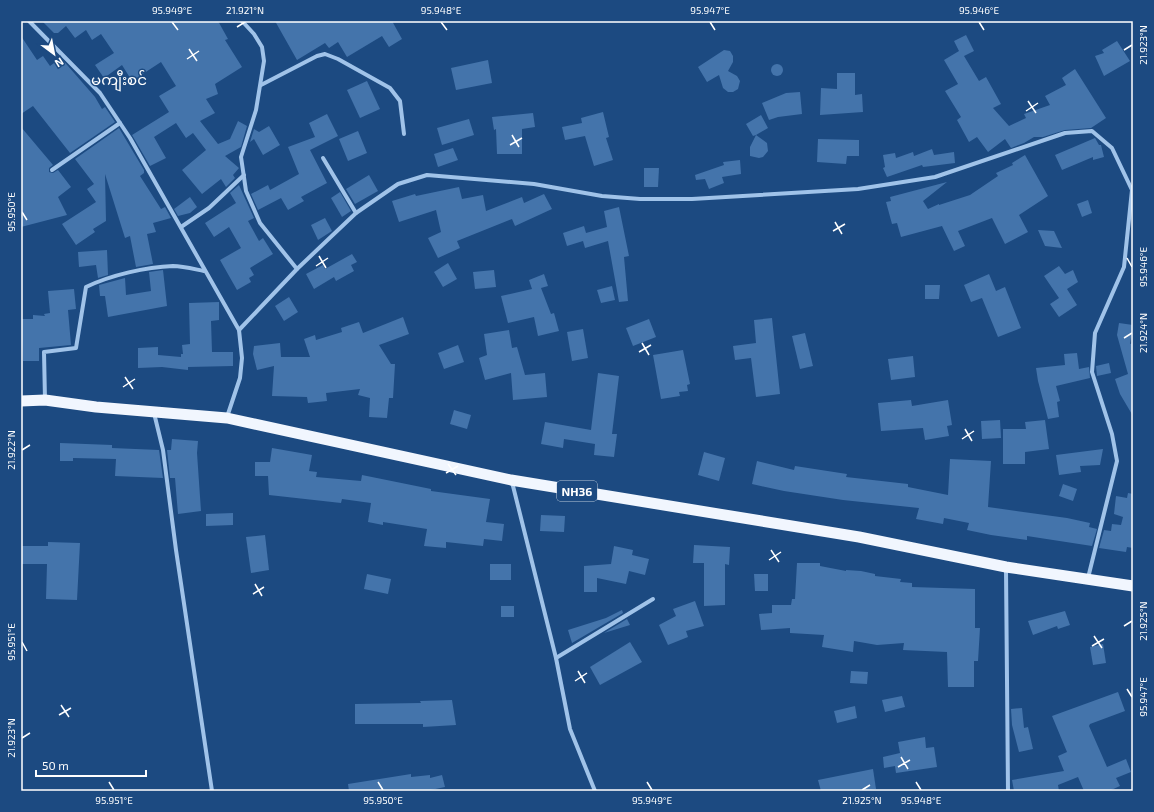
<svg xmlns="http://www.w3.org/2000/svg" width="1154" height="812" font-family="'Exo 2','Noto Sans Myanmar',sans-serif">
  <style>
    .building { fill: #4474ab }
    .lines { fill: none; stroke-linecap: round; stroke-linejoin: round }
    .minor { stroke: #a0c3e9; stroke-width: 4 }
    .trunk { stroke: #f1f6fe; stroke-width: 11 }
    .ticks { fill: none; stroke: #fff; stroke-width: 1.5 }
    .labels { text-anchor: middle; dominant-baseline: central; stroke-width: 3; stroke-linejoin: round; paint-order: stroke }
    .shield { fill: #1c4a81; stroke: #bbc9d9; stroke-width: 1 }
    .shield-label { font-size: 12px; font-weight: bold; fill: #fff }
    .quarter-label { font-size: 15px; fill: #fff; stroke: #1c4a81 }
    .neatline { fill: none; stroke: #fff; stroke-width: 1.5 }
    .ticks-label { font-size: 10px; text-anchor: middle; fill: #fff }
  </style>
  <rect width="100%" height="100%" fill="#1c4a81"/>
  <g class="building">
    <path d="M42,21H218L228,39L225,40L242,67L215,84L218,94L206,99L215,113L200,121L218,144L230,139L238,121L247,126L241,147L225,156L239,168L233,175L235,178L226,187L221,179L202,194L182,170L206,150L193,133L186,138L176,123L154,137L166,158L150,166L132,135L169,112L159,96L176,86L161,62L132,81L122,65L104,78L95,65L114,53L101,34L92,40L86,30L75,38L66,26L58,33H54Z"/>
    <path d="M275,21H392L402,39L389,47L382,36L347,57L338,42L329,48L325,43L297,60Z"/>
    <path d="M966,35L974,51L964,56L979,81L986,77L1001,104L993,108L1009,126L1026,118L1024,114L1050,105L1045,96L1066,85L1062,78L1075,69L1106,118L1091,128L1065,130L1043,137H1034L1024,143L1011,148L1005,139L988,152L977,137L969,142L957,120L961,117L945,91L958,84L944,60L959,51L954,41Z"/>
    <path d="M21,36L37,60L43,56L50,66L61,58L95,97L102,109L105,107L115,122L70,153L33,106L21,114Z"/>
    <path d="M1117,41L1130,61L1104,76L1095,56L1104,53L1102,50Z"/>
    <path d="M724,50L730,51L733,56V62L728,71L737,76L740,81L738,89L733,92H728L723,88L719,75L707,82L698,67Z"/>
    <path d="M488,60L492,83L456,90L451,68Z"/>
    <circle cx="777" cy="70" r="6"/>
    <path d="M837,73H855V95L862,94L863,112L820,115L821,88L837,89Z"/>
    <path d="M367,81L380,109L360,118L347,90Z"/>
    <path d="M800,92L802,114L778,117L769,120L762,103L786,93Z"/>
    <path d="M603,112L609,137L606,138L613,160L594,166L585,136L565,140L562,127L582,123L581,118Z"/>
    <path d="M533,113L535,127L522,129V154H497L496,129L494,130L492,117Z"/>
    <path d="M327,114L338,136L310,150L327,183L301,197L304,201L288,210L281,198L258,210L251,194L268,185L270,190L299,174L288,147L315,137L309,123Z"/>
    <path d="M761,115L768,128L756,135L767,143L768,151L763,157L759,158L750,156V147L756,135L753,136L746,124Z"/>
    <path d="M469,119L474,135L442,145L437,128Z"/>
    <path d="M269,126L280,145L263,155L254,139L250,142L254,129L259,132Z"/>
    <path d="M21,127L53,165L49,168V172L53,173L58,170L71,187L58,197L67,215L21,227Z"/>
    <path d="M119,128L144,170V173L140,176L161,209L165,207L171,218L153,223L156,232L147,234L153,264L136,267L130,236L125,238L105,174L106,221L93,229L95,232L76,245L62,224L96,202L87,189L94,184L75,159Z"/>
    <path d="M358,131L367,153L348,161L339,139Z"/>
    <path d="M1095,138L1099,145H1101L1104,157L1093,160V157L1062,170L1055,155Z"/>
    <path d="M818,139L859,140V156H847L846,164L817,162Z"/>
    <path d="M453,148L458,160L438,167L434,154Z"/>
    <path d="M932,149L934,155L954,152L955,163L923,167L922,165L887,177L883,168L885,167L883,155L895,153L896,158L913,152L914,156Z"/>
    <path d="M1025,155L1048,196L1019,215L1028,232L1005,244L992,218L958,231L965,246L954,251L942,226L901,237L897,223L892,224L886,202L891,201L890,197L947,182L923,201L928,209L939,204V205L970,195L998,176L996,173L1013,165L1012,163Z"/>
    <path d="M740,160L741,174L722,177L724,183L709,189L705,179L696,180L695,175L724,165L723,162Z"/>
    <path d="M644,168H659L658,187H644Z"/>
    <path d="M369,175L378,191L355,204L346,189Z"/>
    <path d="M239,185L254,218L248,221L259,241L263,238L273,254L250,268L254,275L249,278L251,282L237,290L220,260L241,248L229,227L214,237L205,223L236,203L230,193Z"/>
    <path d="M459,187L462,199L483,195L486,211L522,197L524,203L544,194L552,209L515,226L512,219L457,241L460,248L438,258L428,238L441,232L436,210L399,222L392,201L415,194L416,196Z"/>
    <path d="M340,192L351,211L342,217L331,198Z"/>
    <path d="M190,197L197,207L190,213L178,216L174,209Z"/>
    <path d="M1088,200L1092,213L1082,217L1077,204Z"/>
    <path d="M619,207L629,256L624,257L628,301L619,302L608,241L585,248L583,241L567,246L563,233L584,226L586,233L607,227L604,211Z"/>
    <path d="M325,218L332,231L318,240L311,225Z"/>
    <path d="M1038,230L1054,231L1062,248L1045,246Z"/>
    <path d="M107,250L108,275L98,278L96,265L79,267L78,252Z"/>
    <path d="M352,254L357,262L351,265L354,271L336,281L334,277L314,289L306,274L323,265L325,269Z"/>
    <path d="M448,263L457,279L443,287L434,272Z"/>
    <path d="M1059,266L1065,274L1073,270L1078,282L1067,289L1077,305L1059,317L1050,304L1059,298L1044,276Z"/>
    <path d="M163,270L167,306L108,317L105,296H100L99,285L125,278L126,295L151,291L149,272Z"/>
    <path d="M494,270L496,287L475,289L473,272Z"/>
    <path d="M544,274L548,286L541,288L551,314L554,313L559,331L538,336L534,317L508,323L501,296L532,289L529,280Z"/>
    <path d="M989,274L996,291L1005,287L1021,328L998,337L982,298L971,302L964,285Z"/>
    <path d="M925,285H940L939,299H925Z"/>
    <path d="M612,286L615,300L601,303L597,290Z"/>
    <path d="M74,289L76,309L68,310L71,345L39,348V361H23L21,319H33V315L45,316L44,314L50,313L48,291Z"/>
    <path d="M289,297L298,312L284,321L275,306Z"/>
    <path d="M219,302V320L211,321L212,352H233V366L188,367V370L162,367L138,368V348L158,347V355L181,357V354H183L182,345L190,344L189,303Z"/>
    <path d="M403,317L409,334L379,345L391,364H395L393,398H389L387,418L369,417L370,398L358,395L360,389L326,393L327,401L308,403L307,397L272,396L274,366L257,370L253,354L254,346L280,343L281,357H310L304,339L315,335L316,340L342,332L341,328L359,322L363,333Z"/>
    <path d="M772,318L780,394L756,397L751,358L735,360L733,346L756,343L754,320Z"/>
    <path d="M649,319L656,337L633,346L626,328Z"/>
    <path d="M1119,323L1133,325L1130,344L1133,343V416L1120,394L1115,379L1128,374L1117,335Z"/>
    <path d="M583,329L588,358L572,361L567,332Z"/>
    <path d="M509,330L512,348L517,347L525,375L545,373L547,397L513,400L511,373L485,380L479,358L487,355L484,334Z"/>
    <path d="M805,333L813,366L800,369L792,336Z"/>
    <path d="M458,345L464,362L444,369L438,353Z"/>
    <path d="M683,350L690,384L687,385L688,391L679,392L680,396L661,399L653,355Z"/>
    <path d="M1077,353L1079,369L1089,367L1090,378L1056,386L1060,401L1057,402L1059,417L1048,419L1038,381L1036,368L1065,365L1064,354Z"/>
    <path d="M913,356L915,377L891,380L888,359Z"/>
    <path d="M1109,363L1111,373L1097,376L1096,366Z"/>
    <path d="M598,373L619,376L612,434H617L614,457L594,455L595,444L564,439L563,448L541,444L545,422L591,430Z"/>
    <path d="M911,400L912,406L948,400L952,425L947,426L949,436L925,440L923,428L881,431L878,403Z"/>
    <path d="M454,410L471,415L467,429L450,424Z"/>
    <path d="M1000,420L1001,438L982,439L981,421Z"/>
    <path d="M1045,420L1049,449L1025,452V464H1003V429H1026L1025,422Z"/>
    <path d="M172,439L198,441L197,453L201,511L178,514L175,478H170L167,450H171Z"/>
    <path d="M60,443L112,445V448L159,450L163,478L115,476L116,459L73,458V461H60Z"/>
    <path d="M272,448L312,455L309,471L317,472L316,477L361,481L362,475L431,489V491L490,499L486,522L504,524L502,541L484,539L483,546L446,542V548L424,546L427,529L383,522V525L368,522L371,503L342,499L341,503L269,495L268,476H255V462H270Z"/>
    <path d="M1103,449L1100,465L1080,466L1081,472L1059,475L1056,455Z"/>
    <path d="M704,452L725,458L719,481L698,475Z"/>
    <path d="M950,459L991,461L988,507L1067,518L1090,523L1089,527L1097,529L1092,546L1027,536V540L991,535L967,530L969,523L944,518L943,524L916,519L919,508L843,500L784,491L752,484L757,461L794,470L795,466L847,474L846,477L908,484V487L948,495Z"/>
    <path d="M1063,484L1077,489L1073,501L1059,496Z"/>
    <path d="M1128,493L1133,494V548L1127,547L1126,552L1099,548L1104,530L1111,531L1112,524L1121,525L1123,517L1114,514L1116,496L1127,498Z"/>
    <path d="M233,513V525L206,526V514Z"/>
    <path d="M541,515L565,516L564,532L540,531Z"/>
    <path d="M265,535L269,570L251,573L246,537Z"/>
    <path d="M48,542L80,543L77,600L46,599L47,564H21V546H48Z"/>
    <path d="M694,545L730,547L729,565L725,564V605L704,606V563H693Z"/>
    <path d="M614,546L633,550L632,555L649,559L645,575L629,571L626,584L597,578V592H584V566L611,564Z"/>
    <path d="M797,563H820V566L846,571V570L861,571L875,574V576L901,579L900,582L912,583V587L975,589V628H980L978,661H974V687H948L947,652L903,650L904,643L877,645L854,641L853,652L822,647L824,635L790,633V628L761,630L759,614L772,613V605H791L792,599H795Z"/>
    <rect x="490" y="564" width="21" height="16"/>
    <path d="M367,574L391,579L388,594L364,589Z"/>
    <path d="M754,574H768V591H755Z"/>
    <path d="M695,601L704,626L686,631L688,637L668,645L659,625L676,616L673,609Z"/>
    <rect x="501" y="606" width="13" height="11"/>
    <path d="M622,610L623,613L572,643L568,630L606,618Z"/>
    <path d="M1065,611L1070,625L1058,629L1057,626L1033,635L1028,621Z"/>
    <path d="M627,619L630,625L604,633Z"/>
    <path d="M630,642L642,662L600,685L590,667Z"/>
    <path d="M1103,644L1106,663L1093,665L1090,647Z"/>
    <path d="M851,671L868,672L867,684L850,683Z"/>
    <path d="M1118,692L1125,711L1090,724L1089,726L1107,767L1126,759L1131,772L1116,778L1120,786L1109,791H1084L1078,777L1058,785L1059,791H1014L1012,780L1064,771L1058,756L1067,752L1052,716Z"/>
    <path d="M902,696L905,707L885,712L882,700Z"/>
    <path d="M452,700L456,725L423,727V724H355V704L421,703L420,701Z"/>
    <path d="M855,706L857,718L837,723L834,711Z"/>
    <path d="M1022,708L1024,728L1028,727L1033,749L1019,752L1012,725L1011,709Z"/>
    <path d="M925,737L926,748L934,747L937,767L896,773L895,766L884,768L883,757L900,753L898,742Z"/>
    <path d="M873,769L876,789L865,791H821L818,780Z"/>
    <path d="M411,774V777L430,775V778L442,775L445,787L426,791H349L348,784Z"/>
  </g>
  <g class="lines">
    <g class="minor">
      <path d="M29,21L100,93L130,138L239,330L242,358L240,378L227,417"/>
      <path d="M242,21L254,34L262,47L264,61L256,110L241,157L246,191L260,223L297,269"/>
      <path d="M261,85L317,56L325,54L338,59L390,88L400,101L404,134"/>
      <path d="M323,158L356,213"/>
      <path d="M52,170L120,123"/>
      <path d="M181,227L209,208L244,175"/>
      <path d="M239,330L297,269L356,213L398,184L427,175L534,184L602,196L640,199H692L858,189L935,177L1065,133L1092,131L1112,148L1132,190L1124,267L1095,333L1092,372L1112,434L1117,461L1088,578"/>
      <path d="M45,400L44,352L76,348L86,287C111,275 146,267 173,266C183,266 194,269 204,271"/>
      <path d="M154,413L163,450L176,550L212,791"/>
      <path d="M512,482L556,658L570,729L595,791"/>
      <path d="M1006,569L1008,791"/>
      <path d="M556,658L653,599"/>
    </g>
    <path class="trunk" d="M21,401L45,400L96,407L227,418L511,480L859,537L1006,567L1133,586"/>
  </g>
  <path class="ticks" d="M172,22L178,30M441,22L447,30M710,22L715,30M979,22L984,30M237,27L245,22M189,49L197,61M1124,50L1132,45M187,59L199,51M1028,101L1036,113M1026,111L1038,103M512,135L519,147M510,145L522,138M22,212L27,220M835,222L842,234M833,231L845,224M319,256L326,268M1127,258L1132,267M316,266L328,258M1124,338L1132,333M642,343L649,355M639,352L651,345M125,377L133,389M123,387L135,379M965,429L972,441M962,439L974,431M22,450L30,445M448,464L456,475M446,473L458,466M771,550L779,562M769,560L781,552M255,584L262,596M253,594L264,587M1124,626L1132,621M1094,636L1102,648M22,642L27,651M1092,646L1104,639M578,671L585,683M575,681L587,673M1127,689L1132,697M61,705L69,717M59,715L71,708M22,738L30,733M901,757L908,769M898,767L910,760M109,782L114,790M378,782L383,790M647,782L652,790M916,782L921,790M862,790L870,785"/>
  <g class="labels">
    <rect class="shield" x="557" y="481" width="40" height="20" rx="3"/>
    <g class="shield-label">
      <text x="577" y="491">NH36</text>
    </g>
    <g class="quarter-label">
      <text x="119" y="79">မကျီးစင်</text>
    </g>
  </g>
  <rect width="1154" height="812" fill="none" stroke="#1c4a81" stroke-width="44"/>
  <g transform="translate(54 54) rotate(148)" stroke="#1c4a81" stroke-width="3" paint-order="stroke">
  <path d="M0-3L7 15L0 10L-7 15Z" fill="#ffffff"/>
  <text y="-6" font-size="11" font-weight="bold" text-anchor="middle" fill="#ffffff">N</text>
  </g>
  <path d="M36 770v6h110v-6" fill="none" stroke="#ffffff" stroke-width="2"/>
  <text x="42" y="770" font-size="12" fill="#ffffff" stroke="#1c4a81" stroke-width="3" paint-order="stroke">50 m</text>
  <rect x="22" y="22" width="1110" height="768" class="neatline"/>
  <g class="ticks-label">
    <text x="172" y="14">95.949°E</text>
    <text x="245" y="14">21.921°N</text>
    <text x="441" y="14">95.948°E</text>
    <text x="710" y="14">95.947°E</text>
    <text x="979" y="14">95.946°E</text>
    <text transform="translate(1143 45) rotate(-90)" y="4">21.923°N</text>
    <text transform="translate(11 212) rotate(-90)" y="4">95.950°E</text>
    <text transform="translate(1143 267) rotate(-90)" y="4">95.946°E</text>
    <text transform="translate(1143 333) rotate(-90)" y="4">21.924°N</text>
    <text transform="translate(11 450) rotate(-90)" y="4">21.922°N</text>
    <text transform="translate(1143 621) rotate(-90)" y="4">21.925°N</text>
    <text transform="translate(11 642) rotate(-90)" y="4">95.951°E</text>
    <text transform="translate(1143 697) rotate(-90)" y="4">95.947°E</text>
    <text transform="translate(11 738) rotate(-90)" y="4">21.923°N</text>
    <text x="114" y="804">95.951°E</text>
    <text x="383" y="804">95.950°E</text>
    <text x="652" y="804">95.949°E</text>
    <text x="862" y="804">21.925°N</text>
    <text x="921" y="804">95.948°E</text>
  </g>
</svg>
